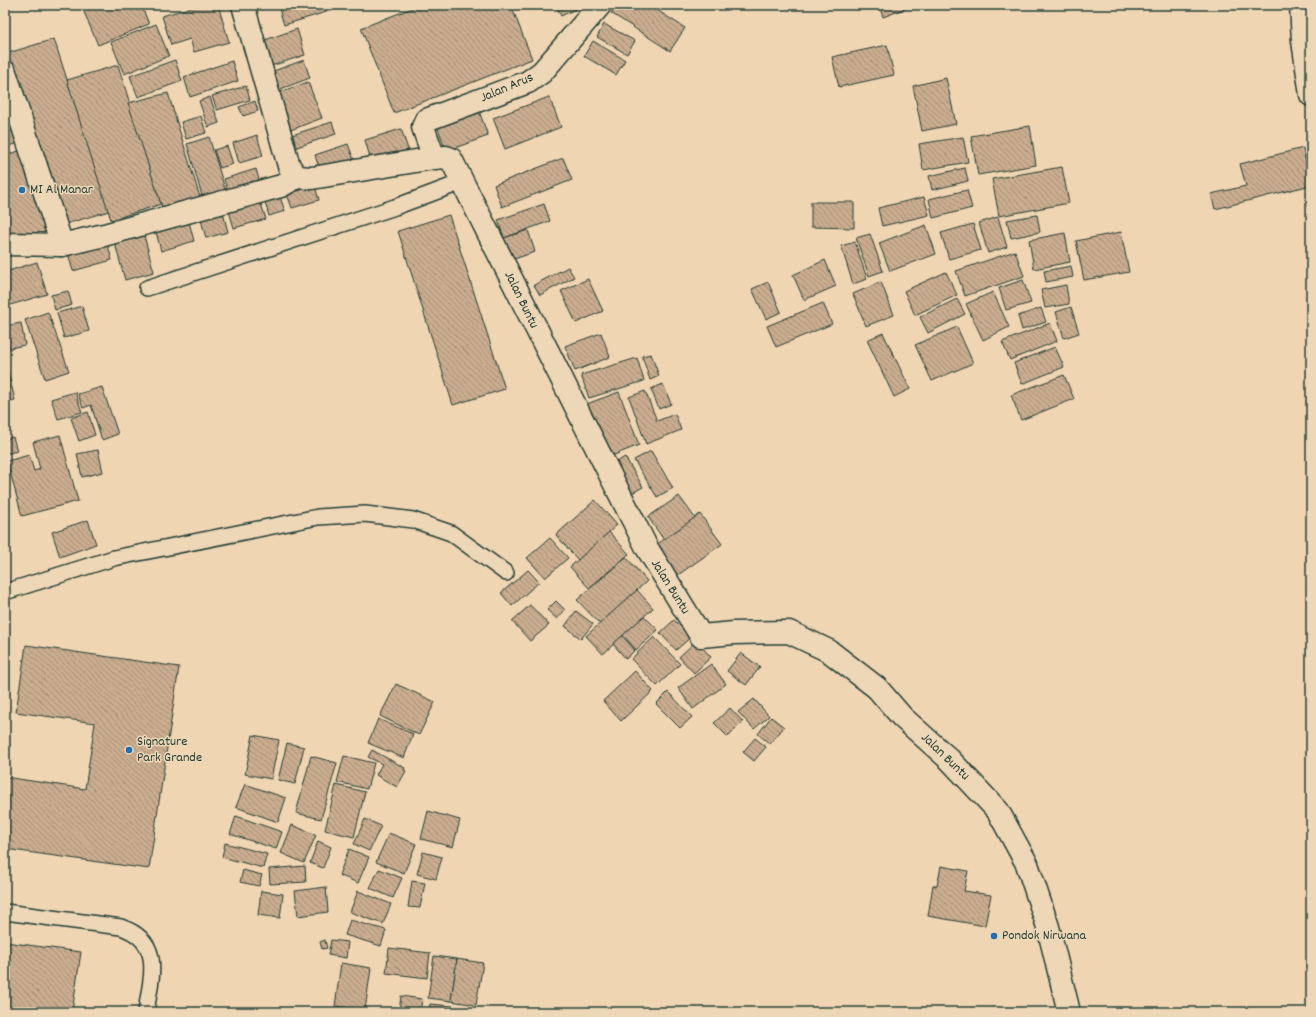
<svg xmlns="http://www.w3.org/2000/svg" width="1316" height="1017" font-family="Dekko,sans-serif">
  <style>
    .building { fill: url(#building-back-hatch); stroke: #1f3d34 }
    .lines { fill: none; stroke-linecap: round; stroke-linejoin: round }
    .lane-casing { stroke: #1f3d34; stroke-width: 18 }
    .street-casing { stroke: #1f3d34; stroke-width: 25 }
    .lane { stroke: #eed7b6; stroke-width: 15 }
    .street { stroke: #eed7b6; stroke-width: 22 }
    .poi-dot { fill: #1f6fb2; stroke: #eed7b6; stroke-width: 1.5 }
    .labels { text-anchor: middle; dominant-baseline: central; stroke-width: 3; stroke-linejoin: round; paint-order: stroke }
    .street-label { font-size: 14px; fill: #1f3d34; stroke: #eed7b6 }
    .poi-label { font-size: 14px; fill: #1f3d34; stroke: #eed7b6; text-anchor: start }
  </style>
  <defs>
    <pattern id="building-back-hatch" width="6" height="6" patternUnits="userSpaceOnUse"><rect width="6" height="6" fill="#caad8f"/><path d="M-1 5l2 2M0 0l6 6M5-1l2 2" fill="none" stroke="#a38e76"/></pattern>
  </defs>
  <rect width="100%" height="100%" fill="#f0d5b3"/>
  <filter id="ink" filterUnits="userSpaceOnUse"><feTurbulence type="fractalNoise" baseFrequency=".025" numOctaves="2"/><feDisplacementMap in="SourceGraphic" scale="8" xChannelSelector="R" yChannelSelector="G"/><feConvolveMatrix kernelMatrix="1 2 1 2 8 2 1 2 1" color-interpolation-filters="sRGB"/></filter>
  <g filter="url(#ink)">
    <g class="building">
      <path d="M81,5H141L149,24L98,45Z"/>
      <path d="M199,5H218L229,42L194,52L190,39L171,45L162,16Z"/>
      <path d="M278,5H324L326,12L284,25Z"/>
      <path d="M420,5H511L532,59L394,113L361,28Z"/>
      <path d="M556,5H584L561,16Z"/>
      <path d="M617,5H649L685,28L670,51L611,13Z"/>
      <path d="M879,5H915L883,17Z"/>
      <path d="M156,24L169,56L124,74L111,42Z"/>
      <path d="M604,24L635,41L627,54L597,37Z"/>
      <path d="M297,29L305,55L268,67L259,42Z"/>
      <path d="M54,39L109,211L59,226L5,54Z"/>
      <path d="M593,41L625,60L616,75L584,56Z"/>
      <path d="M887,45L894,75L839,87L832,57Z"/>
      <path d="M175,60L182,81L138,97L130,76Z"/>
      <path d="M304,60L310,78L275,91L268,73Z"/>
      <path d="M232,61L238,81L190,97L184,77Z"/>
      <path d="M118,65L161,204L111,220L67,80Z"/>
      <path d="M946,78L956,124L922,131L913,86Z"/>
      <path d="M308,82L322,118L288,131L274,94Z"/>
      <path d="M246,86L250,100L217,110L212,96Z"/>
      <path d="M168,93L202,204L165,216L128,103Z"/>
      <path d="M5,96L19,143L5,147Z"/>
      <path d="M210,97L219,123L208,127L199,101Z"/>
      <path d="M549,97L561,127L505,149L493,118Z"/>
      <path d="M255,101L258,111L243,116L239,107Z"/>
      <path d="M479,111L488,136L446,151L437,125Z"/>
      <path d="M201,116L206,133L186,139L181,122Z"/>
      <path d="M332,122L336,134L294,148L289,136Z"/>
      <path d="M1030,126L1036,165L978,175L971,136Z"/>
      <path d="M401,129L409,152L372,164L365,140Z"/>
      <path d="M257,135L263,156L239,163L233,143Z"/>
      <path d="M209,137L228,199L205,206L187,144Z"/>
      <path d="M963,137L968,162L923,170L919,144Z"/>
      <path d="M348,144L355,163L321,174L315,155Z"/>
      <path d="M227,146L233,164L220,168L214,150Z"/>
      <path d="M1303,148L1311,185L1215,209L1211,194L1246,186L1240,164Z"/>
      <path d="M27,149L49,231L9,242L5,226V155Z"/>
      <path d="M563,158L572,180L502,207L494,185Z"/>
      <path d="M1062,167L1069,203L999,216L992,179Z"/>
      <path d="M965,168L968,181L932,190L929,176Z"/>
      <path d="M256,169L261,187L229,196L224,179Z"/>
      <path d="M315,186L319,200L292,208L287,194Z"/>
      <path d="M967,190L972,208L933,218L929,199Z"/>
      <path d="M280,197L285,211L269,216L265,202Z"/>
      <path d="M924,197L929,215L882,226L878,208Z"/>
      <path d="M260,201L266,219L234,228L229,211Z"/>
      <path d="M811,202H854V228L811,227Z"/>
      <path d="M544,204L550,221L504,238L498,220Z"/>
      <path d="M223,213L228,232L206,238L201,220Z"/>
      <path d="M449,215L505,389L453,405L398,231Z"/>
      <path d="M1037,215L1040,232L1011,238L1007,220Z"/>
      <path d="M998,217L1007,247L988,253L979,223Z"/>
      <path d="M189,222L194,241L161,251L156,232Z"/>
      <path d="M973,224L981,250L949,259L941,233Z"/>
      <path d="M926,225L936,254L890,271L879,243Z"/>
      <path d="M528,230L535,252L511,260L504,238Z"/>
      <path d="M143,232L154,272L125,280L114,240Z"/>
      <path d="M1121,232L1129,272L1084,280L1076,241Z"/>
      <path d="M1065,233L1070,262L1034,269L1029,240Z"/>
      <path d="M870,234L883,271L869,276L856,238Z"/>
      <path d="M106,239L112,260L73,271L67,250Z"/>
      <path d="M855,242L867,279L853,284L841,246Z"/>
      <path d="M1015,251L1024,276L965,296L956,271Z"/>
      <path d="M825,260L836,286L804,300L793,275Z"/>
      <path d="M37,262L47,294L7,306L5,300V272Z"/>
      <path d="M1071,266L1073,277L1046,282L1044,271Z"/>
      <path d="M568,267L574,277L540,295L534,285Z"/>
      <path d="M946,272L957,295L915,315L904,291Z"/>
      <path d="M588,279L603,311L576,323L561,291Z"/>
      <path d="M1023,280L1031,303L1006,310L999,288Z"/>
      <path d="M768,282L781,312L766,319L752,289Z"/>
      <path d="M881,282L894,315L866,326L853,294Z"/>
      <path d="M1066,285L1069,304L1045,308L1041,290Z"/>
      <path d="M68,291L72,305L55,310L51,295Z"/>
      <path d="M993,292L1009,327L983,340L966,304Z"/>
      <path d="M957,299L965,314L928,333L920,317Z"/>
      <path d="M823,303L832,324L776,347L767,326Z"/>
      <path d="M82,306L89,331L64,338L57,313Z"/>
      <path d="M1071,307L1079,333L1064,338L1056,312Z"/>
      <path d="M1041,308L1046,322L1022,330L1018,316Z"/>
      <path d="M48,312L69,371L45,379L25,320Z"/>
      <path d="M21,323L25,345L5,349V326Z"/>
      <path d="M1050,323L1057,341L1010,360L1002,342Z"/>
      <path d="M957,327L973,363L932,381L915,345Z"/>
      <path d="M601,333L610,357L575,371L565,346Z"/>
      <path d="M883,333L910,389L894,397L867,340Z"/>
      <path d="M1055,347L1064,367L1022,384L1014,363Z"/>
      <path d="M651,354L659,376L650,380L642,356Z"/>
      <path d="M637,358L644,381L589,398L581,375Z"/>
      <path d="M5,360L15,400L5,402Z"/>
      <path d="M1064,375L1074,399L1021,420L1011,395Z"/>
      <path d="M663,384L671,404L659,409L651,389Z"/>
      <path d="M102,387L118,434L102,440L91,405L83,408L78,394Z"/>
      <path d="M645,391L657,421L675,414L681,430L646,444L629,397Z"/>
      <path d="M75,392L82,412L58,419L51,399Z"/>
      <path d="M619,392L639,445L604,459L584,405Z"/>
      <path d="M88,412L95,435L79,441L71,418Z"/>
      <path d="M60,435L78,501L22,516L7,461L29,455L34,471L40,469L33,442Z"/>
      <path d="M13,437L17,451L5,454V439Z"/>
      <path d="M98,450L103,472L82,477L77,454Z"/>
      <path d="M651,451L673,488L657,497L634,460Z"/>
      <path d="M625,457L643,487L625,497L608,467Z"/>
      <path d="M679,496L695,518L664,540L648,517Z"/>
      <path d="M5,499L10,516L5,518Z"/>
      <path d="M595,500L617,525L578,560L556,535Z"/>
      <path d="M700,514L722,544L678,575L656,545Z"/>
      <path d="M88,520L96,544L60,557L52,532Z"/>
      <path d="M609,532L629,554L589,588L570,567Z"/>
      <path d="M550,538L568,558L545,578L527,558Z"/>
      <path d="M626,557L647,581L600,624L577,600Z"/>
      <path d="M528,570L539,582L512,606L501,593Z"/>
      <path d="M637,590L653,608L603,654L586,636Z"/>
      <path d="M556,601L565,610L557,619L547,610Z"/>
      <path d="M530,605L549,625L530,641L512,621Z"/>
      <path d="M576,611L593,624L581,639L565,626Z"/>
      <path d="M644,616L658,630L636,650L623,635Z"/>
      <path d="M674,620L691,637L676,650L660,633Z"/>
      <path d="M622,636L635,650L626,659L613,644Z"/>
      <path d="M654,637L680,664L657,686L631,659Z"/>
      <path d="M696,641L711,657L694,673L679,657Z"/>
      <path d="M26,645L179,667L149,869L5,849V777L85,789L95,723L16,712Z"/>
      <path d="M741,653L760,667L746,685L727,671Z"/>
      <path d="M711,664L726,684L693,709L678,688Z"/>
      <path d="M635,671L653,691L621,721L603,701Z"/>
      <path d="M396,684L435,702L419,735L380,716Z"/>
      <path d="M668,692L692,717L680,728L656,704Z"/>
      <path d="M754,699L769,716L754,729L738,712Z"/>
      <path d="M730,708L743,722L728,737L714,723Z"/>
      <path d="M771,717L784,727L770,744L758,734Z"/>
      <path d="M378,719L413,734L404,758L368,743Z"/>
      <path d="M253,735L279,740L271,779L245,774Z"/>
      <path d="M755,738L766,747L754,761L743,752Z"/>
      <path d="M287,743L304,747L295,784L278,780Z"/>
      <path d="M372,750L405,768L404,770L406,771L397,787L376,775L382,764L368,757Z"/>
      <path d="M311,756L337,763L321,819L296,813Z"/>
      <path d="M344,756L374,763L367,789L337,782Z"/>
      <path d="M245,784L286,798L278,822L236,807Z"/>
      <path d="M336,785L365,792L354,837L325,830Z"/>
      <path d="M428,811L460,820L453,847L421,839Z"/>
      <path d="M236,816L282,832L276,849L230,834Z"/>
      <path d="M365,819L381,826L369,851L354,844Z"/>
      <path d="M292,825L316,835L304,863L281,853Z"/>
      <path d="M389,833L416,844L404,873L376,862Z"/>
      <path d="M318,841L331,847L323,868L310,863Z"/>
      <path d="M225,843L267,854L263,868L222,857Z"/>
      <path d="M349,849L369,857L358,883L339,875Z"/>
      <path d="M423,852L442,857L436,879L417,874Z"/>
      <path d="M305,866L306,882L270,884L269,869Z"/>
      <path d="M941,866L968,871L964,891L991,895L985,926L928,916L933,885L937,886Z"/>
      <path d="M379,869L402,878L393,898L370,888Z"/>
      <path d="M243,870L262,875L259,886L240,882Z"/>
      <path d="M412,881L425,883L420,908L408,907Z"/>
      <path d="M326,887L328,912L298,916L295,891Z"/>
      <path d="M261,891L283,894L280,918L258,915Z"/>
      <path d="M358,891L391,904L383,924L350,912Z"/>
      <path d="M350,920L386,930L381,946L345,935Z"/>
      <path d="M325,940L327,948L322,949L320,942Z"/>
      <path d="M331,940L348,942L346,958L328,955Z"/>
      <path d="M5,942L81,952L72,1012H14V1009L5,1008Z"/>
      <path d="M389,948L430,953L427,978L386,973Z"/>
      <path d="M434,956L457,959L451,1001L428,998Z"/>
      <path d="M457,959L483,963L476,1005L451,1001Z"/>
      <path d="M341,963L371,968L365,1010L335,1006Z"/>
      <path d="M401,996L422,999L420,1012H399Z"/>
      <path d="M430,1004L474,1008L473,1012H429Z"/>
    </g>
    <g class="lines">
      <g class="lane-casing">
        <g id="lane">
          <path d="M147,288L395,207L462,182"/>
          <path d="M5,592L114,558L318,517L365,514L413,520L451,533L506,573"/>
          <path d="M5,912L121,927C164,942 151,976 146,1012"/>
        </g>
      </g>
      <g class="street-casing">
        <g id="street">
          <path d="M243,5L289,166L297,177"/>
          <path d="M1301,5L1303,41L1311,95"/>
          <path d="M5,72L62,245"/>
          <path d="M434,158L423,127L426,120L528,82L542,72L600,5"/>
          <path d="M297,177L312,178L434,158L446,157L451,159L647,548L701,636L734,633L789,632L829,651L877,688L902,717L950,760L998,811L1027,864L1048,927L1069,1012"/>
          <path d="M5,244L62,245L104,235L281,186L297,177"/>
        </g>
      </g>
      <use href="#lane" class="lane"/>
      <use href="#street" class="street"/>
    </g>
  </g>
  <g class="poi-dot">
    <circle cx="22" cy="190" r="4"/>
    <circle cx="129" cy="750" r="4"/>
    <circle cx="994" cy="936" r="4"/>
  </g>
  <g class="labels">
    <g class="street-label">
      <text transform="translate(507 88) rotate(-23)">Jalan Arus</text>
      <text transform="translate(521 300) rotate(64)">Jalan Buntu</text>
      <text transform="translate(670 587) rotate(58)">Jalan Buntu</text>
      <text transform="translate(945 757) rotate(44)">Jalan Buntu</text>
    </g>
    <g class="poi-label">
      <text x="30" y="190">MI Al Manar</text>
      <text x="137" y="742">Signature<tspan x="137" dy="16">Park Grande</tspan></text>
      <text x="1002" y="936">Pondok Nirwana</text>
    </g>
  </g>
  <rect width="1316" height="1017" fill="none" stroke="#eed7b6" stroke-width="20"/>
  <rect x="10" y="10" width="1296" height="997" fill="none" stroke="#1f3d34" stroke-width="1.5" filter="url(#ink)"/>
</svg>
